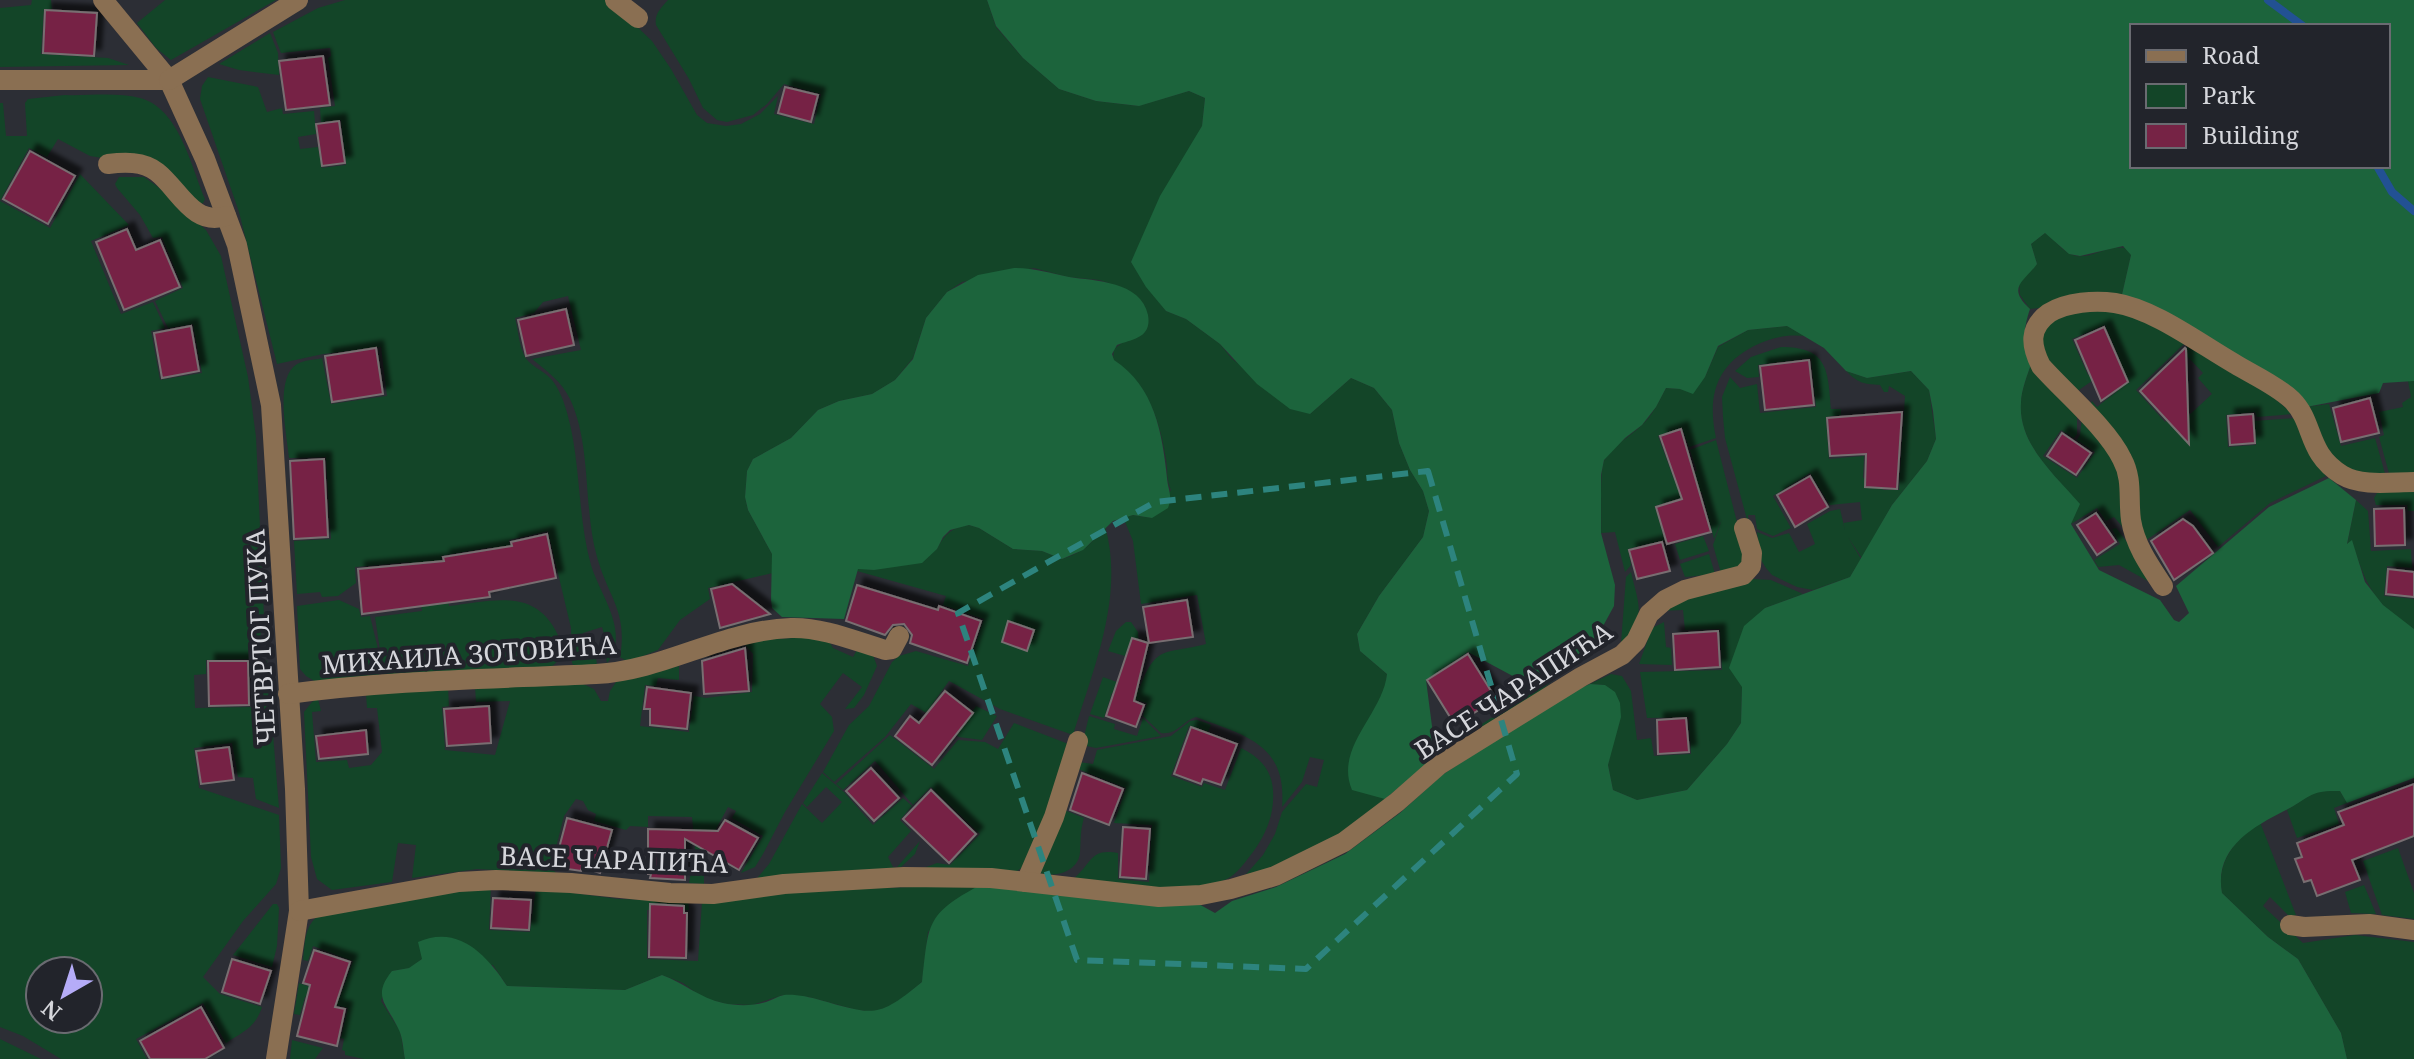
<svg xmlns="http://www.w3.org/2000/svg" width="2414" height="1059" font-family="'Noto Serif',serif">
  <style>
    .green { fill: #134528; fill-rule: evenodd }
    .forest { fill: #1c643c; fill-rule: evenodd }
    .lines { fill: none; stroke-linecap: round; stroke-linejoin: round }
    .stream { stroke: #225193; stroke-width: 8 }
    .building { fill: #762345; stroke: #786e71; stroke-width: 2; filter: url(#shadow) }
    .minor { stroke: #8a6f52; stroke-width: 20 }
    .marked { fill: none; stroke: #2d847e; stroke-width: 6; stroke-dasharray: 16 10; stroke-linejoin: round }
    .labels { text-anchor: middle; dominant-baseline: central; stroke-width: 8; stroke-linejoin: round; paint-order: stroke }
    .street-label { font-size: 26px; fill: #d5d6db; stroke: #22242b }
  </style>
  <defs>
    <filter id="shadow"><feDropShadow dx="7" dy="-7" stdDeviation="2" flood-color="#0009"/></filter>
  </defs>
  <rect width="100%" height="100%" fill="#2c2e35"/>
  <g class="green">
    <path d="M32,0H51L52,9H44L41,54L108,58L129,65L0,67V8L31,5Z"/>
    <path d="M165,0H276L171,60L156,48L137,23Z"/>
    <path d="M345,0H609L652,41L671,69L697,115L707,123L726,126L741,124L760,114L778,96L774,114L814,124L821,94L784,84L767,104L753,115L727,122L717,120L703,108L689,79L656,25C654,14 661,8 668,0H987L996,27L1023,58L1059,89L1096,101L1138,106L1189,91L1205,98L1202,126L1131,262L1166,311L1186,319L1220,344L1232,359L1310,414L1351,378L1374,388L1392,410L1399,443L1410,470L1423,491L1429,511L1423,537L1379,596L1357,634L1360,651L1387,674L1386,687L1373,712L1385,799L1364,818L1322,845L1241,880L1263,855L1275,834L1282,812L1306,784L1317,787L1324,760L1310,757L1302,782L1282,807C1287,744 1246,736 1196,717C1182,721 1178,735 1161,733L1143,716L1147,703L1112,693L1104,718L1090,714L1103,677L1139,690C1156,643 1165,655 1206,644L1197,595L1141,604L1133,541L1123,517L1133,515L1152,518L1171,490C1166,480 1168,470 1166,459C1160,420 1147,382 1113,360L1114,349L1122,343L1128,290L1100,280L1068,277L1034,268L962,282L947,292L926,318L913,358L895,380L872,394L839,401L818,410L791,438L753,459L747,471L745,497L748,510L772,554L773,573L708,588L710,599L680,620L658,650L628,662L620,657C628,611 608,597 597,557C583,508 592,446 570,399C562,382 547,371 532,359L581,350L568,296L543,302L534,313L515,318C518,330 519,344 524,355C528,365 543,370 551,379C556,384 560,393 563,400C582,453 576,512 591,565C600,595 631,633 607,663L606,656L610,654L602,627L583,633L591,659L596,658L597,665L574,666L572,663L571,628L548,531L509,540L517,587L500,590L492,547L441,556L449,606C500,599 543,587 563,648L559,660L551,667L384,676L375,617L422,611L419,592L414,591L409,562L355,567L356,583L338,596L322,597L320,592L297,594L294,541L331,539L326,457L289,458C287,435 274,378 297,364C304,360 314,360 322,358L331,404L387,396L381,347L323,354L277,364L239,212L200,99L202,86L208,77L258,87L267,112L282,108L283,114L314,111L316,134L298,137L300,149L318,147L322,168L346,165L341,120L321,122L320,108L335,106L328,58L331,56L330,48L281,53L273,32L318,8Z"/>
    <path d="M270,33L278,53L279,75L239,70L219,64Z"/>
    <path d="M65,95C88,96 117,92 140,98C179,108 191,166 205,199L203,203L199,204L159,167L90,156L58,139L47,157L29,148L0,201L50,228L80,174L129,225L91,241L121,314L153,302L165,328L151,331L160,380L202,373L193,324L168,328L155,301L183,288L162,237L153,238L140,215L117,188L115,184L119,177H144L158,187L206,230L221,256L248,377L256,437L264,617L258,648L252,659L206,660V674L194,675L195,708L261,707V671L267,660L279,808L256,799L253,778L238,777L232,743L194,748L199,788L279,815L281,868L276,884L243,921L203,977L220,994L262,1007C255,1028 244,1031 226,1043L203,1003L136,1039L147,1059H61L23,1036L0,1027V103H3L6,136H27L25,103L28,99ZM40,971H88V1019H40Z"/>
    <path d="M2045,233C2054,238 2060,249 2070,254C2089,263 2109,242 2127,249L2131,255L2121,299L2030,309L2020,295L2019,282L2037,264L2031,244Z"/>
    <path d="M2089,308L2133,315L2185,343L2136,390L2165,422L2180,409L2187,417L2212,394L2198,378L2203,373L2183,352L2189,345L2262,388L2293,414L2257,417L2255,412L2226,415L2228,447L2256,445L2254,421L2296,418L2314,461L2326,476L2270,503L2218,547L2190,510L2142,543L2136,518L2090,405L2092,401L2097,407L2121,388L2108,370L2073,394L2042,355V331L2058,317ZM2105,325L2120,361L2088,375L2072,339Z"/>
    <path d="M1787,326L1804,336C1786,334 1771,338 1754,346C1716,366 1707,396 1716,438L1689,447L1682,428L1658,436L1674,479L1697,471L1690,450L1716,440L1739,530L1744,567L1721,573L1713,545L1722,519L1714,539L1702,492L1655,506L1665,540L1628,549L1631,565L1625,572L1615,532L1601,533C1602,518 1599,469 1605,459C1614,444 1631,436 1642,425C1653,415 1659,401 1666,388L1680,389L1705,377L1718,347L1748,330Z"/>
    <path d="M1781,347C1828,347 1828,370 1831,409H1841V415L1826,417L1829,459L1864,456L1863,478L1883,479V490H1899L1905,396L1889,386L1888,392H1884L1880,385C1863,384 1858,383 1846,371L1867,378L1911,371L1929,390L1936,439L1927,461L1892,505L1862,558L1848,537L1861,559L1850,577L1813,590L1797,587L1772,575L1766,568L1761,560L1757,532L1772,538L1789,533L1799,552L1815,544L1807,524L1830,511L1840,509L1845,530L1843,523L1862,520L1860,502L1830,505L1810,473L1773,496L1791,528L1773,536L1757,529L1755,515H1748L1749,527L1725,438L1723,417L1722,397L1730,377L1740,388L1757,384L1760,413L1816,407L1811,358L1758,365L1759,377L1747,378L1735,371L1751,357Z"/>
    <path d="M2032,361L2077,413V434L2074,438L2061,430L2043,456L2077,478L2095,452L2077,440L2080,435L2082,417L2117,459L2127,532L2114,517L2106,521L2097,508L2071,524L2079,504C2055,475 2018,444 2021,403C2021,390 2028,374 2032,361Z"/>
    <path d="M2408,381H2414V476L2390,477L2379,437L2384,435L2379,412L2403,407L2402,403L2411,397Z"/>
    <path d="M2329,404L2341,446L2375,438L2386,477C2333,480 2325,448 2306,407Z"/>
    <path d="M2414,487V511H2408L2407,505H2376L2374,498L2377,493Z"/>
    <path d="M2356,500L2368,511L2371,551L2411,549L2412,568L2387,566L2384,596L2414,599V629C2374,605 2365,583 2352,541L2347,545Z"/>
    <path d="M969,525L979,528L1013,549L1042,551L1062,559C1082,553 1093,543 1105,526C1125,596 1093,669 1073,735L1000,709L949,681L931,706L952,723L968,717L976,706L997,716L982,740L959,737L933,717L911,704L885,737L834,782L823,772L849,725L869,706L892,662L899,656L916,651L968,666L984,619L943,605L946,596L857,571L858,568L874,570L937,549C944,534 953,527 969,525Z"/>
    <path d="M2116,528L2134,551L2155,585L2119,565L2098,567L2094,560L2120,544L2112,529Z"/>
    <path d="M1703,536L1709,551L1680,560L1675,544Z"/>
    <path d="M1709,554L1715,574L1685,577L1680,564Z"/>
    <path d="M1631,572C1638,603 1648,619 1621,643L1626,577Z"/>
    <path d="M1753,579L1771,580L1803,594L1765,608L1742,687L1741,723L1727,744L1687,790L1637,800L1613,790L1608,765L1612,743L1605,685L1590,684L1611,674L1622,676L1631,691L1637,740L1651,738L1654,756L1691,754L1689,717L1647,718L1640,672L1722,670L1720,629L1685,630L1683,610L1659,611L1667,605Z"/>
    <path d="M339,600L359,609L361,617L370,616L378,649L379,677L316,682L306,676L300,669L297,606Z"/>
    <path d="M1126,622H1131L1138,632L1139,646L1125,656L1108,651L1116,631Z"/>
    <path d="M1664,622L1666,647L1671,648L1672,665L1639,664L1652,628Z"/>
    <path d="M813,637L830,643L833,648L853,657L858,648L873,655L877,666L864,695L854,708L845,709L862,687L843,673L820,704L832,717L834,731L785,812L763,854L755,867L741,873L763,836L732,818L736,811L728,807L704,851V884L689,883L695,848L692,817L648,816V827L630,826L626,830L594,821L596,814L588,810L583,801L576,799L564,816L551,867L556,873L477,869L412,878L416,845L398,843L392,882L332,890L317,879L311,857L304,712L312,702L318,699L321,711L312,712L316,762L347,760L349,768L371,765L382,752L377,708H367L366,694L448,687L449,706L442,707L445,750L495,755L510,701L476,702L475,686L579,682L594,689L601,701H608L610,691L616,682L679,666V680L658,678L656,686L645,685L640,726L689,732L694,696L706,698L752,692L753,654L742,641Z"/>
    <path d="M1512,675C1526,684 1539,686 1554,679L1542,690L1460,741L1463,736C1488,718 1516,711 1512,675Z"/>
    <path d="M1089,716L1115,724L1114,729L1137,736L1143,718L1161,736L1096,748L1082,745Z"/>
    <path d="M1197,720L1211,725L1208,732L1189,726L1171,776L1202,787L1204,783L1225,790L1241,748C1264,759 1275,775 1273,801C1272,820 1264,837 1253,852C1246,861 1237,874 1227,879C1189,897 1115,884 1073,879C1093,863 1089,848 1118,853V879L1149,882L1152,825L1114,823L1126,788L1078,769L1079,762L1093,764L1097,750L1171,736L1190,721Z"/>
    <path d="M1014,723L1071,745L1065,771L1023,867L1017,871L924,868L937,863L950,865L980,834L931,787L913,805L875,761L843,790L836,784L890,735L934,769L958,740L985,742L998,749Z"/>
    <path d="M822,773L844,792L873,825L903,798L912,806L900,820L911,831L888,857L893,867H897L920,841L915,854L901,867L753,883L769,864L802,804L822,823L842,802L826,787L807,807L803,803Z"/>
    <path d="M2316,791H2340L2347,803L2334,808L2339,824L2297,838L2287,810Z"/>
    <path d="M1064,810L1084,818C1080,831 1081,839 1080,852C1079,872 1053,879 1037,872Z"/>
    <path d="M2260,822L2296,915L2290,917L2270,897L2263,906L2303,943L2355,935L2414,942V1059H2347L2341,1033L2298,959L2268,937L2222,893C2216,861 2236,839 2260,822Z"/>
    <path d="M2398,848L2414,893V919L2382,915L2363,861Z"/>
    <path d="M980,885L928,932L922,982L897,1003L875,1012L857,1010L809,997L783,995L752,1005L727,1004L703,998L683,983L662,975L625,990L507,986L493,965L422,959L410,968L392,971L381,1001L400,1031L405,1059H364L345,1055V1051L342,1050L344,1039L341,1038L348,1008L305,997L300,1015L294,1014L299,983L340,997L353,961L313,946L308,961L303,960C305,945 304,927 317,917L459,889L491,887L489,930L530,932L536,888L618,899L688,901L689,910H647V959L698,961L702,902L815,890Z"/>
    <path d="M2364,885L2376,914L2351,913L2345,892Z"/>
    <path d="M273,904H277L279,908L277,946L272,967L233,955Z"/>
    <path d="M0,1039L41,1059H0Z"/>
    <path d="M292,1040L323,1048L315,1059H290Z"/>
  </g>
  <g class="forest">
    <path d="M987,0H2414V381L2383,383L2379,393L2306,407L2121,299L2131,255L2123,246L2080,256L2069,254L2045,233L2031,244L2037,264C2024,282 2006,287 2030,309C2023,330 2023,341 2032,361C2028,374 2021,390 2021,403C2018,444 2055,475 2080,504L2071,524L2099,570L2160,600L2174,620L2179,622L2189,613L2176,586L2269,507L2329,478L2356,500L2347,544L2352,540L2365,582L2383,605L2414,629V778L2347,803L2340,791C2308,790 2310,798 2284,811C2251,828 2214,849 2222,893L2268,937L2298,959L2341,1033L2347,1059H405C403,1049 403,1037 398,1028C386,1003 372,996 392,971L409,968L422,959L418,942C458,924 487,955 507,986L625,990L662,975C684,983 700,998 723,1003C737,1006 753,1006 766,1002C772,1000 778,996 784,995C795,994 810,997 820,1000C874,1015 877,1019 922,982C929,923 925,915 980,885L1195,902L1215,913L1232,901L1276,887L1345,854L1400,813L1442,775L1567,694L1590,684L1605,685L1615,692L1620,703L1621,717L1608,765L1613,790L1637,800L1687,790L1727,744L1741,723L1742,687L1729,668L1744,626L1765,608L1850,577L1892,505L1927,461L1936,439L1933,411L1929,390L1911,371L1867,378L1846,371L1824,348L1787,326L1748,330L1718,346L1705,377L1693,394L1680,389L1666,388L1656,407L1642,425L1625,438L1604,460L1601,475V533L1615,585L1614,606L1591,648L1554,679L1542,685L1522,681L1468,652L1426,680L1436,757L1385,799L1352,790C1334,747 1383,714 1387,674L1360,651L1357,634L1379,596L1423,537L1429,511L1423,491L1410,470L1399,443L1392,410L1374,388L1351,378L1310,414L1290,409L1257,384L1220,344L1186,319L1166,311L1146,287L1131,262L1160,196L1202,126L1205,98L1189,91L1139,106L1096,101L1059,89L1023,58L996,26ZM2132,26H2388V166H2132Z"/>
    <path d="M1014,268C1034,268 1050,273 1069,277C1095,281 1141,281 1148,315C1152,338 1133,339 1117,345L1112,354L1114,360C1155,387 1162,433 1167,478C1168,490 1173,496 1168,508L1152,518L1133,515L1113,521L1083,550L1062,559L1042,551L1013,549L979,528L969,525L950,530L943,537L937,549L922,563L874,570L858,569L844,619L782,617L772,608L771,600L772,554L748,510L745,497L747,471L753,459L791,438L818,410L839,401L872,394L895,380L913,359L926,318L947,292L978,275Z"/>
  </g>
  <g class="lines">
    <g class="stream">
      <path d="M2268,0L2303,26"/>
      <path d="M2377,166L2392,192L2414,211"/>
    </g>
  </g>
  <g class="building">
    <path d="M45,10L97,13L94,56L43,53Z"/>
    <path d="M323,56L330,105L286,110L279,61Z"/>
    <path d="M785,87L818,95L811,122L778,113Z"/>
    <path d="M339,121L345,163L322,166L316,124Z"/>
    <path d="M30,151L75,176L48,224L3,199Z"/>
    <path d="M127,229L136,250L160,240L180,287L124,310L96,242Z"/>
    <path d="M566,309L574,345L526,356L518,320Z"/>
    <path d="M191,326L199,371L162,378L154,333Z"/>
    <path d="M2104,327L2128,382L2101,401L2075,340Z"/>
    <path d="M376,348L383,394L332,402L325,356Z"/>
    <path d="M2185,348L2186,349L2189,444L2140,391Z"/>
    <path d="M1809,360L1814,405L1765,410L1760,366Z"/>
    <path d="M2370,398L2379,433L2341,442L2333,408Z"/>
    <path d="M1902,412L1897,489L1865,487L1866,454L1830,456L1827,418Z"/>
    <path d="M2253,414L2255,443L2230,445L2228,416Z"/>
    <path d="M1681,429L1711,532L1667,544L1656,507L1682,499L1660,436Z"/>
    <path d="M2062,433L2091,453L2076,475L2047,456Z"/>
    <path d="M324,459L328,537L294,539L290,461Z"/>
    <path d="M1810,476L1828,507L1795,527L1777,495Z"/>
    <path d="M2404,508L2405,545L2375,546L2374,509Z"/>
    <path d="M2096,513L2116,542L2097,555L2077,525Z"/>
    <path d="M2183,519L2193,526L2213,553L2174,580L2151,541Z"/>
    <path d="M547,534L556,578L489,592L490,597L362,614L358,569L444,561L443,557L512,546L511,542Z"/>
    <path d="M1662,542L1670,571L1637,579L1629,550Z"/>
    <path d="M2388,569L2414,572V597L2386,594Z"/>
    <path d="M732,584L770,614L720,628L711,589Z"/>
    <path d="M857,585L938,610L939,606L981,621L967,663L910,643L912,635L904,624L893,625L885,635L846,621Z"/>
    <path d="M1187,600L1193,637L1149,643L1143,607Z"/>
    <path d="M1008,621L1034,630L1027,651L1002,642Z"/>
    <path d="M1718,631L1720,667L1675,670L1673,634Z"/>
    <path d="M1132,638L1148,643L1134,701L1144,705L1136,727L1106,716Z"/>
    <path d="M745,648L749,691L704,694L702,661Z"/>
    <path d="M1468,654L1496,699L1455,725L1427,680Z"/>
    <path d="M208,661H248L249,705L209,706Z"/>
    <path d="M647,687L691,693L687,729L650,725V709H644Z"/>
    <path d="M945,691L973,713L932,765L895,736L910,716L919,723Z"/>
    <path d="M489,706L491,743L447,746L444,709Z"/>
    <path d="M1686,718L1689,752L1658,754L1657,720Z"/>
    <path d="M1191,727L1237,744L1221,785L1203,779L1201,784L1174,774Z"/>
    <path d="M366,730L368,754L319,759L316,736Z"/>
    <path d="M229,747L234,780L201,784L196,751Z"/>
    <path d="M871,768L899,798L874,821L846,791Z"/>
    <path d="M1082,773L1123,789L1109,825L1070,810Z"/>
    <path d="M2414,784V836L2352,860L2360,880L2317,896L2311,880L2304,882L2295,859L2302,857L2297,843L2344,825L2338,812Z"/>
    <path d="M931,790L976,834L949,863L903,819Z"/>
    <path d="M567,818L612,830L600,873L582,867L581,871L554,867Z"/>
    <path d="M725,820L758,838L739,870L685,839V880L650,878L651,874H648V829L718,831Z"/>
    <path d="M1123,827L1150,829L1146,879L1120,877Z"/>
    <path d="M493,898L531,900L529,930L491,928Z"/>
    <path d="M650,904L684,906V913H687L686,958L649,957Z"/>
    <path d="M314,950L350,962L335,1007L345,1009L337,1046L297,1036L310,985L303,983Z"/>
    <path d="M232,959L271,971L260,1004L222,992Z"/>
    <path d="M201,1007L224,1048L205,1059H150L140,1041Z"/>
  </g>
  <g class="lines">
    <g class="minor">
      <path d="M103,0L169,80L205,159L237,245L271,405L295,789L299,911L276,1059"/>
      <path d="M615,0L638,18"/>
      <path d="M0,80H169"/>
      <path d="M169,80L298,0"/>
      <path d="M108,164C124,162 143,161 157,172C179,189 193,227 226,216"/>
      <path d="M2163,586C2149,565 2135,545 2131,520C2128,499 2133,479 2122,459C2107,428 2065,393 2041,366C2031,346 2028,328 2049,313C2067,302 2095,300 2115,303C2154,309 2200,344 2235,364C2253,375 2276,385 2292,400C2315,423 2306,453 2342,475C2362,487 2391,482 2414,482"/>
      <path d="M288,694C390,680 494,679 596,674C663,671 723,630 791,628C822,627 855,641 885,650L892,649L899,636"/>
      <path d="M1026,882L1054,817L1078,741"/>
      <path d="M299,911L459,882L496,880L571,883L670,893L713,894L784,884L904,877L991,878L1159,897L1201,895L1231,889L1275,876L1344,842L1397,802L1439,765L1581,677L1622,655L1636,641L1649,614L1665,600L1685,590L1743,575L1751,566L1752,553L1744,528"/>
      <path d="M2290,925L2304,927L2369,924L2414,930"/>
    </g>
  </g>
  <path class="marked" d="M1428,471L1517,774L1306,969L1077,960L958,613L1155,502Z"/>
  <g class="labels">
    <g class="street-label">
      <text transform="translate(260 637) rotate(-93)">ЧЕТВРТОГ ПУКА</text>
      <text transform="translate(469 654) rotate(-4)">МИХАИЛА ЗОТОВИЋА</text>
      <text transform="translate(1513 690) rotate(-33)">ВАСЕ ЧАРАПИЋА</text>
      <text transform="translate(614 859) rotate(2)">ВАСЕ ЧАРАПИЋА</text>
    </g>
  </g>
  <rect x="2130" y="24" width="260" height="144" fill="#22242b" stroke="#6a6b71" stroke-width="2"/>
  <rect x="2146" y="50" width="40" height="12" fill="#8a6f52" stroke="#6a6b71" stroke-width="2"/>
  <text x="2202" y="64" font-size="24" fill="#d5d6db">Road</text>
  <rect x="2146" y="84" width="40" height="24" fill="#134528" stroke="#6a6b71" stroke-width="2"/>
  <text x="2202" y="104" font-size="24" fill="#d5d6db">Park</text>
  <rect x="2146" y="124" width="40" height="24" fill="#762345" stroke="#6a6b71" stroke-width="2"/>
  <text x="2202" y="144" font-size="24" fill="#d5d6db">Building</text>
  <g transform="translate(64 995) rotate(219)"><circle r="38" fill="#22242b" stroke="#6a6b71" stroke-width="2"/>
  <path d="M0-6L14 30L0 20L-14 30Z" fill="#b5acf8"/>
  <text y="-12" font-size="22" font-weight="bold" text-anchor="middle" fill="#d5d6db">N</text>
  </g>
</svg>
